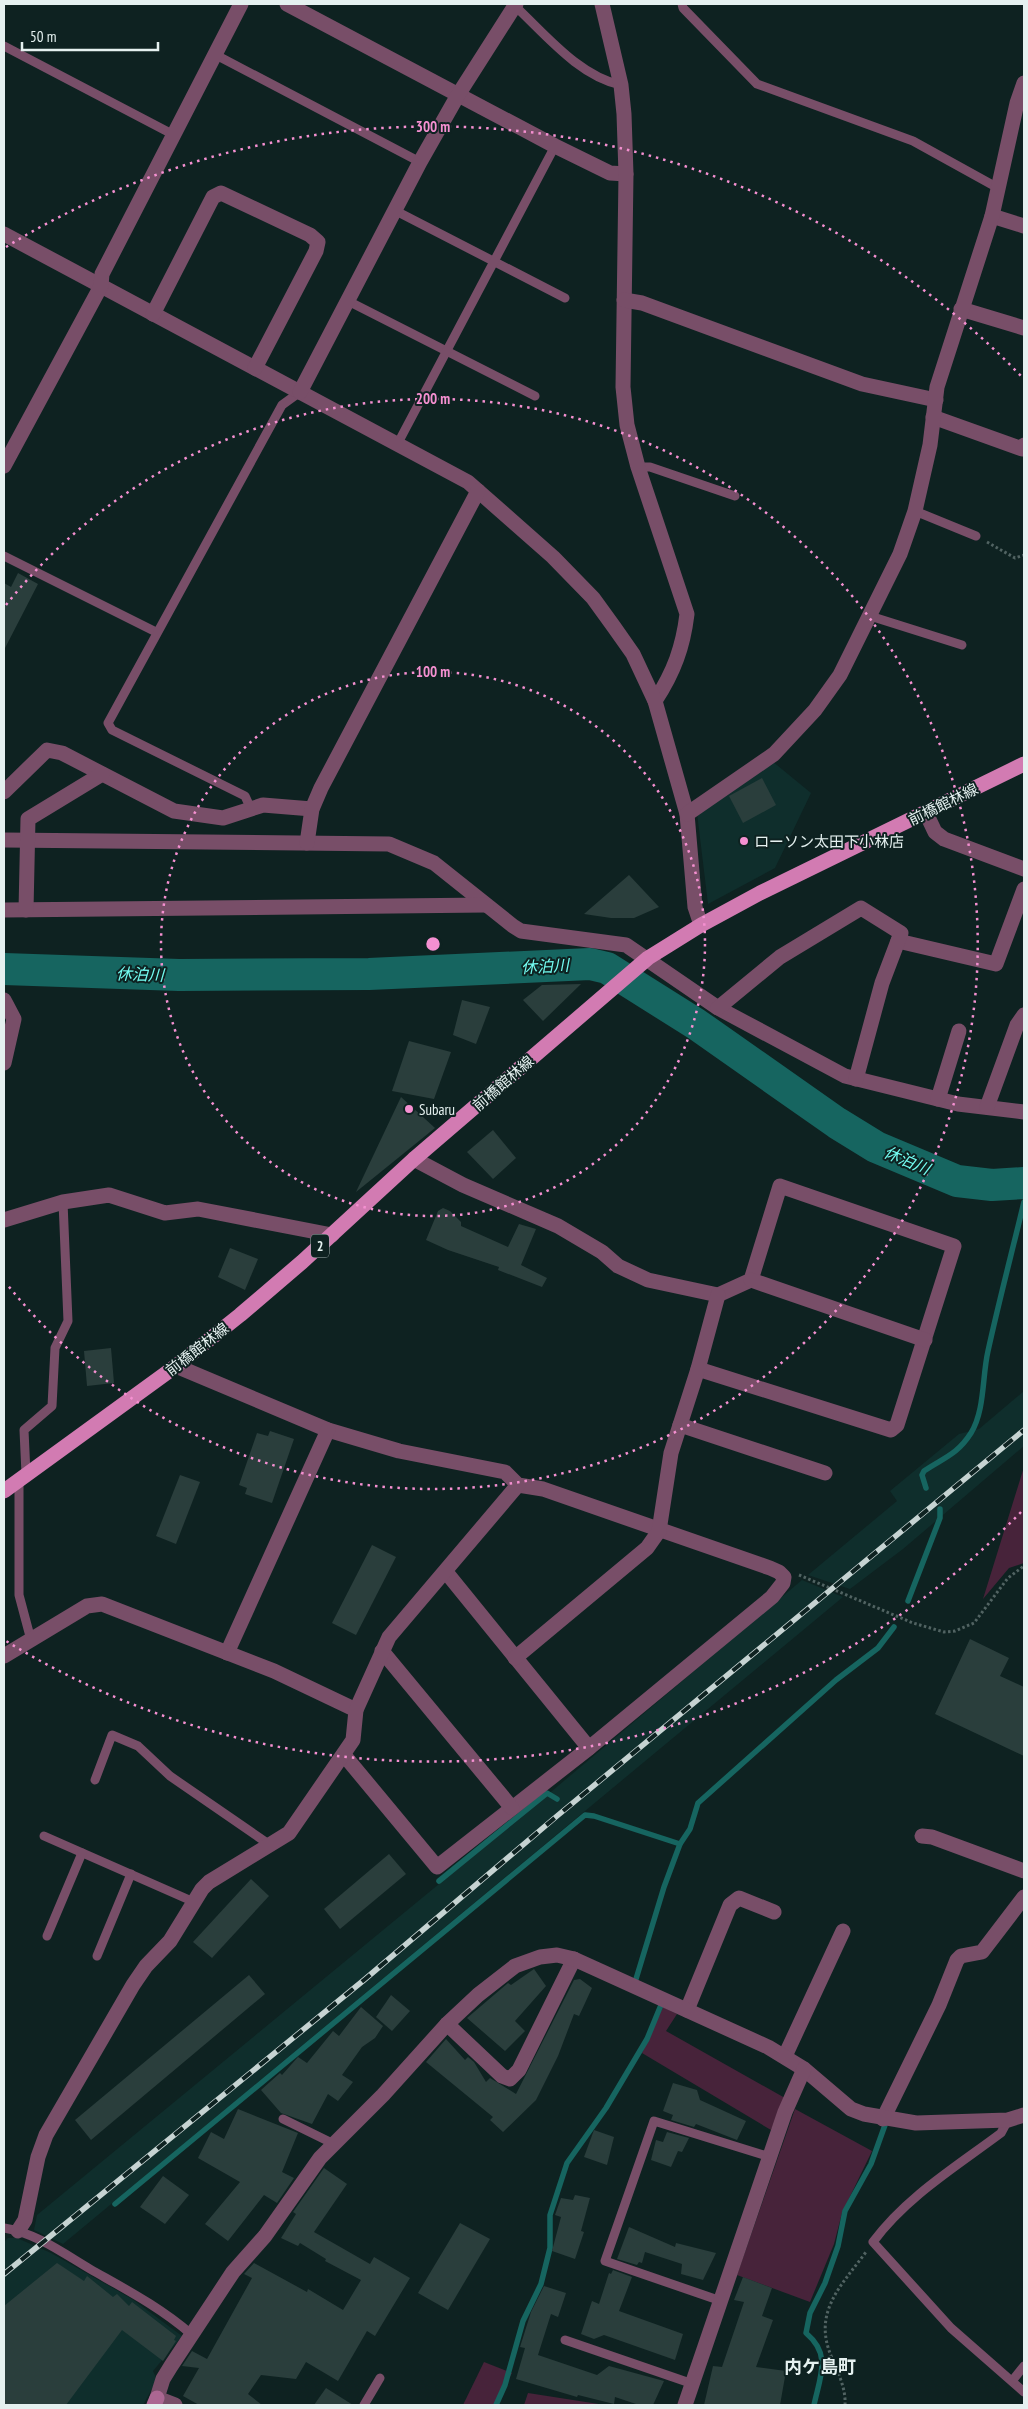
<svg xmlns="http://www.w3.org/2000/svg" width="1028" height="2409" font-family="'PT Sans Narrow','Noto Sans JP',sans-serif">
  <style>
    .built { fill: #0f2e2c }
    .green { fill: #47233a }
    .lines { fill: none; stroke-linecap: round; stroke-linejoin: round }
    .stream { stroke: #166560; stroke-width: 5.5 }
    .river { stroke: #166560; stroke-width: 32 }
    .building { fill: #2a3e3c }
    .path { stroke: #516362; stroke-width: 3; stroke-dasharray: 2.5 2.5; stroke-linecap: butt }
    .lane { stroke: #784e68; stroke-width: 9 }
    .street { stroke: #784e68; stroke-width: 15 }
    .secondary { stroke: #ab6792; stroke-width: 15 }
    .primary { stroke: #d27bb2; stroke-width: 15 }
    .rail-casing { stroke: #c6d3d2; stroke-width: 5.5 }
    .rail { stroke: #0e2221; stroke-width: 4; stroke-dasharray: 11; stroke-linecap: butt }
    .ring { fill: none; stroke: #f590d1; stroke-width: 2.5; stroke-dasharray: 2.5 5 }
    .poi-dot { fill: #f590d1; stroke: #0e2221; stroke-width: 2 }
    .labels { text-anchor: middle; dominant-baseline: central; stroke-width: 4; stroke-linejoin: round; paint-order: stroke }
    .shield { fill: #0e2221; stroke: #a4b3b2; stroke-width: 1 }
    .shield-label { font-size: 14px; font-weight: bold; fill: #e5f1f0 }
    .street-label { font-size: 15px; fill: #e5f1f0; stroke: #0e2221 }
    .poi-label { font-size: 15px; fill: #e5f1f0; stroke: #0e2221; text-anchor: start }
    .water-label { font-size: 16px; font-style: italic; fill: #73fdf2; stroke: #0e2221 }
    .quarter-label { font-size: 18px; font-weight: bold; fill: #e5f1f0; stroke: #0e2221 }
    .centre { fill: #f590d1; stroke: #0e2221; stroke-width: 2.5 }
    .ring-label { font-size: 15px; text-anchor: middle; font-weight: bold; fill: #f590d1; stroke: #0e2221; stroke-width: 4; stroke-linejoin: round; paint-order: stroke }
  </style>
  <rect width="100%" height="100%" fill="#0e2221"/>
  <g class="built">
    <path d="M772,761L811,793L775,868L708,904L697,813Z"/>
    <path d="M1024,1391V1446L903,1549L850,1589L808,1575L897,1501L890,1491L959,1434L979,1429Z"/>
    <path d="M802,1580L843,1597L63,2244L34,2230L37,2215L552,1791Z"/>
    <path d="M8,2238H17L51,2253L132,2299L182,2336L153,2371L157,2380L143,2405H4V2242Z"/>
  </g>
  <g class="green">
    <path d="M1024,1467V1563L1009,1568L983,1599Z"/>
    <path d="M663,2007L677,2014L666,2031L785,2098L771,2130L642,2053Z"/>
    <path d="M795,2109L872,2151L842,2213L834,2244L810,2302L737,2275Z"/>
    <path d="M484,2362L512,2373L494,2405H463Z"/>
    <path d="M528,2393L605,2405H524Z"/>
  </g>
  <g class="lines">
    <g class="stream">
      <path d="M926,1488L922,1475L924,1471C943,1458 957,1455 971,1433C985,1410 982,1377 988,1351C999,1301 1012,1252 1024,1202"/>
      <path d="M908,1601L940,1518V1509"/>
      <path d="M439,1881L547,1793L557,1799"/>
      <path d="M636,1979L664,1887L680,1844L690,1829L698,1803L836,1680L878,1648L894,1627"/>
      <path d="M115,2204L585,1815L594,1816L680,1844"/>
      <path d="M496,2405L505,2385L523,2321L541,2284L550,2248V2215L567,2163L606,2108L647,2039L661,2005"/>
      <path d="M814,2405C820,2376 832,2355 806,2333L810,2313L825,2283L838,2246L845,2211L871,2164L885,2125"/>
    </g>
    <path class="river" d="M4,969L179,975L369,974L590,964L607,968L696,1024L837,1123L876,1147L957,1181L992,1185L1024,1183"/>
  </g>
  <g class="building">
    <path d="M18,573L38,584L4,650V583L11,587Z"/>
    <path d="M762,778L776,805L743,823L729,796Z"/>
    <path d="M629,875L659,907L634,918H611L584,914Z"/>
    <path d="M581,984L543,1021L523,1000L542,985Z"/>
    <path d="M462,1000L490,1007L476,1044L453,1035Z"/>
    <path d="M409,1041L451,1052L434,1099L392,1091Z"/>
    <path d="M401,1097L435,1128L356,1192Z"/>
    <path d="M493,1130L516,1158L493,1179L467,1152Z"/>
    <path d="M443,1208L450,1211L461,1222V1226L508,1247L519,1224L536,1229L521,1265L547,1278L542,1287L498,1270L499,1267L448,1250L426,1240L438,1211Z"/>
    <path d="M230,1248L258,1259L245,1290L218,1277Z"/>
    <path d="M111,1348L114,1383L87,1386L84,1351Z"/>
    <path d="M270,1431L294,1439L272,1503L245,1494L247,1488L239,1485L257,1433L268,1436Z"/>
    <path d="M180,1475L200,1482L176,1544L156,1536Z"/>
    <path d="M372,1545L396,1557L356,1635L332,1623Z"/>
    <path d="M970,1639L1009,1658L1000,1676L1024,1687V1756L935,1714Z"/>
    <path d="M389,1854L406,1874L340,1929L324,1909Z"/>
    <path d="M251,1879L269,1896L212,1958L193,1942Z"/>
    <path d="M534,1969L546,1986L515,2021L525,2031L505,2051L467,2018L508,1983L511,1985Z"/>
    <path d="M249,1975L265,1994L91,2140L75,2120Z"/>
    <path d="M580,1979L592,1988L579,2016L574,2014L558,2056L536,2100L503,2132L490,2120L493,2117L426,2062L446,2039L465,2060L468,2057L474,2062L486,2082L490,2078L516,2094L574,1980Z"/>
    <path d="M391,1995L410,2011L392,2031L376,2017Z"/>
    <path d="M361,2007L383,2026L375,2038L362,2047L342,2075L353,2082L338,2101L328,2094L312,2124L281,2113L261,2090L280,2073L282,2075L298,2057L307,2063L333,2031L339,2036Z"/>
    <path d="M673,2083L697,2090L700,2100L746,2121L737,2140L696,2124L694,2127L671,2120L673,2115L663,2111Z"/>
    <path d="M238,2109L298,2133L282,2172L294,2178L277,2203L264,2195L228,2241L205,2224L240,2182L198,2158L211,2132L224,2139Z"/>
    <path d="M594,2130L614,2137L607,2165L584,2157Z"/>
    <path d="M667,2132L689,2138L682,2152L678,2151L671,2167L651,2160L656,2140L663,2142Z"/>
    <path d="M324,2168L347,2184L314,2232L370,2264L374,2257L410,2278L375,2336L367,2331L338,2381L306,2362L296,2379L261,2375L248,2394L262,2405H199L183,2396L199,2368L182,2366L192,2351L207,2359L252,2278L244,2274L254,2263L307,2292L308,2289L343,2310L361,2280L325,2261L326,2259L300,2243L298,2246L281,2238L296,2214L293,2212Z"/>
    <path d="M163,2176L189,2195L165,2224L140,2207Z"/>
    <path d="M575,2195L590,2198L581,2231L584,2232L575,2259L552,2251L561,2217L555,2215L561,2198L573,2200Z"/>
    <path d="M460,2223L490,2239L448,2310L418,2293Z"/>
    <path d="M629,2227L675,2247L676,2243L716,2253L703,2280L681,2274L682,2264L645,2252L642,2263L639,2262L637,2265L617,2259Z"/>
    <path d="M57,2263L84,2281L87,2276L113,2297L117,2294L129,2306L132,2302L176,2336L174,2340L176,2341L163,2361L122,2330L66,2405H4V2306Z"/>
    <path d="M613,2270L632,2277L619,2311L683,2334L675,2360L604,2335L594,2339L581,2334L592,2301L599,2304L609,2273L611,2274Z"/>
    <path d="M743,2277L772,2288L762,2316L773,2320L756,2367L786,2371L780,2405H704L713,2366L722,2367L744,2302L734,2300Z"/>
    <path d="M544,2286L566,2293L558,2317L551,2314L538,2355L597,2375L609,2366L664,2381L653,2405H639L615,2397L614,2404L578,2395L577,2397L516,2379L525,2348L520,2347L531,2312Z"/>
    <path d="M326,2388L353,2405H314Z"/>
  </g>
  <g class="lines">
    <g class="path">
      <path d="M987,542L1015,558L1024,555"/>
      <path d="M799,1575L913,1623L944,1632L955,1631L974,1623L1008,1578L1024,1566"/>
      <path d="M845,2405C846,2388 838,2373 832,2358C812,2313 840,2287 866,2252"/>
    </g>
    <g class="lane">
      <path d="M682,4L683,8L757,84L913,141L998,188"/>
      <path d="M516,7C546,35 579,76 621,85"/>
      <path d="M4,46L174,135"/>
      <path d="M216,55L420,162"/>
      <path d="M396,211L565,298"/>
      <path d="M348,301L535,396"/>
      <path d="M398,443L555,146"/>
      <path d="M638,467H650L735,496"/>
      <path d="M915,511L976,536"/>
      <path d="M4,556L156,632"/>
      <path d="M870,616L962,645"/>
      <path d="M251,809L245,796L112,730L108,723L282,405L300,392"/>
      <path d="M26,1474L24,1430L52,1406L55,1348L68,1321L63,1202"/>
      <path d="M19,1480V1595L31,1640"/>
      <path d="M95,1780L112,1735L138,1746L170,1776L270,1845"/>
      <path d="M44,1836L194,1902"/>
      <path d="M47,1936L82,1853"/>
      <path d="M97,1956L131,1874"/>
      <path d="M283,2119L334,2144"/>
      <path d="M1008,2120L1001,2133C957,2166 906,2197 873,2242L951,2328L1024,2392"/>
      <path d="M4,2228C36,2233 63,2253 90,2269C125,2289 160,2307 191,2334"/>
      <path d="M721,2301L605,2261L654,2121L770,2157"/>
      <path d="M565,2340L693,2384"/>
      <path d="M1012,2381L1024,2366"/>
      <path d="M364,2405L380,2378"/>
    </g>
    <g class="street">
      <path d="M287,4L555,146L610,173L626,174"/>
      <path d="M602,4L621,85L624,114L626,174L623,387L627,425L638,467L687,614C683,647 674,672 655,701"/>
      <path d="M992,216L1024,226"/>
      <path d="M4,234L468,482L553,557L593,598L614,627L633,654L655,701L687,814L695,907L701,925"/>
      <path d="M624,300L642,303L862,384L936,400"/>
      <path d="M961,309L1024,328"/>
      <path d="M153,314L213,197L221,193L310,235L318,242L316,251L255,368"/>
      <path d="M300,392L420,162L458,95L516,4"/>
      <path d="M933,417L1022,449L1024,445"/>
      <path d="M4,466L101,286L102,274L241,4"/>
      <path d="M4,792L47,750L62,753L174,811L223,818L263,805L312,809"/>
      <path d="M926,813L935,832L944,839L1024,869"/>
      <path d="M687,814L774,754L815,710L840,675L900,554L915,511L930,445L937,387L992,216L1017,103L1024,83"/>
      <path d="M4,840L389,844L434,863L513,926L521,931L626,945L718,1008L845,1076L958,1104L1024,1112"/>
      <path d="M307,843L312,809L321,788L478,491"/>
      <path d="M4,910L486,905"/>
      <path d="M26,910L28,819L102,774"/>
      <path d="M898,941L996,964L1024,889"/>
      <path d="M4,1000L14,1019L4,1063"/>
      <path d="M718,1008L780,957L861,908L901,933L882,983L856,1079"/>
      <path d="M938,1099L959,1031"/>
      <path d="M987,1107L1017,1025L1024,1015"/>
      <path d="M414,1159L463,1185L558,1226L602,1252L618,1266L648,1280L718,1295L751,1280L780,1186L954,1246L897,1425L891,1430L698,1369"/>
      <path d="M4,1220L63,1202L109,1195L165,1213L198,1209L332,1235"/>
      <path d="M751,1280L925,1340"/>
      <path d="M176,1366L328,1430L399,1451L505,1472L518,1485L543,1489L770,1568L779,1572L784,1577L783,1583L772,1597L589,1748L437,1867L344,1755"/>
      <path d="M680,1425L825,1473"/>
      <path d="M446,1572L589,1748"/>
      <path d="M382,1651L512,1808"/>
      <path d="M227,1653L328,1430"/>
      <path d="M4,1656L87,1606L102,1604L274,1671L356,1710"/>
      <path d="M515,1658L647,1548L659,1531L671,1453L698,1369L718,1295"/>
      <path d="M922,1836L932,1837L1024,1871"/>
      <path d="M687,2010L730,1905L739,1898L774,1912"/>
      <path d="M447,2024L502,2076L510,2079L519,2070L574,1959"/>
      <path d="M785,2056L843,1931"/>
      <path d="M883,2119L939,2005L957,1960L961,1956L982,1952L1024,1897"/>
      <path d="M18,2231L25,2220L38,2157L46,2135L133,1985L146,1966L170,1941L202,1889L209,1882L289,1833L353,1740L356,1710L389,1637L518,1485"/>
      <path d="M175,2405L157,2398L163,2379L171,2366L233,2272L265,2236L320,2158L383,2095L447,2024L478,1995L515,1966L540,1957L557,1955L574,1959L768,2047L804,2069L851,2109L864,2114L916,2123L1008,2120L1024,2115"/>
      <path d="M685,2405L785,2112L804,2069"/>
    </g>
    <path class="secondary" d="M154,2405L157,2398"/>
    <path class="primary" d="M4,1491L176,1366L240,1315L302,1262L414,1159L648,958L701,925L760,893L1024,764"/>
    <g class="rail-casing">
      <path id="rail" d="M4,2274L364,1980L557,1816L1024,1430"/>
    </g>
    <use href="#rail" class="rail"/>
  </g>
  <g class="ring">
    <circle cx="433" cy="944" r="272"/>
    <path d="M6 605A545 545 0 1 1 6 1283"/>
    <path d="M1021 1512A817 817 0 0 1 6 1641M6 247A817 817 0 0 1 1021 376"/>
  </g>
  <g class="poi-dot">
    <circle cx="744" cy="841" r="5"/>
    <circle cx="409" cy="1109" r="5"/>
  </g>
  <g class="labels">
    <rect class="shield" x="311" y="1234.5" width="18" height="23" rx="4"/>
    <g class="shield-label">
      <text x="320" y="1246">2</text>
    </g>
    <g class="street-label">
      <text transform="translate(943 804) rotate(-26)">前橋館林線</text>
      <text transform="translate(503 1083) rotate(-41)">前橋館林線</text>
      <text transform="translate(197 1349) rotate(-38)">前橋館林線</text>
    </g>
    <g class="poi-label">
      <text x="754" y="841">ローソン太田下小林店</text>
      <text x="419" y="1109">Subaru</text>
    </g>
    <g class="water-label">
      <text transform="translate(545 966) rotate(-3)">休泊川</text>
      <text transform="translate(140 974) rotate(2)">休泊川</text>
      <text transform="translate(907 1160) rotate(23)">休泊川</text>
    </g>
    <g class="quarter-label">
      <text x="820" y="2366">内ケ島町</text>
    </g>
  </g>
  <circle cx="433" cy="944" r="8" class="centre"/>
  <g class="ring-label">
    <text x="433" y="132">300 m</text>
    <text x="433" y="404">200 m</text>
    <text x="433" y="677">100 m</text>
  </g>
  <rect width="1028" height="2409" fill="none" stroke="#e5f1f0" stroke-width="10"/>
  <path d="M22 42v8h136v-8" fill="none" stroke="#e5f1f0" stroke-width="2.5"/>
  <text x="30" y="42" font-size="15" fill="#e5f1f0" stroke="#0e2221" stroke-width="4" paint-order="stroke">50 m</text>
</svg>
